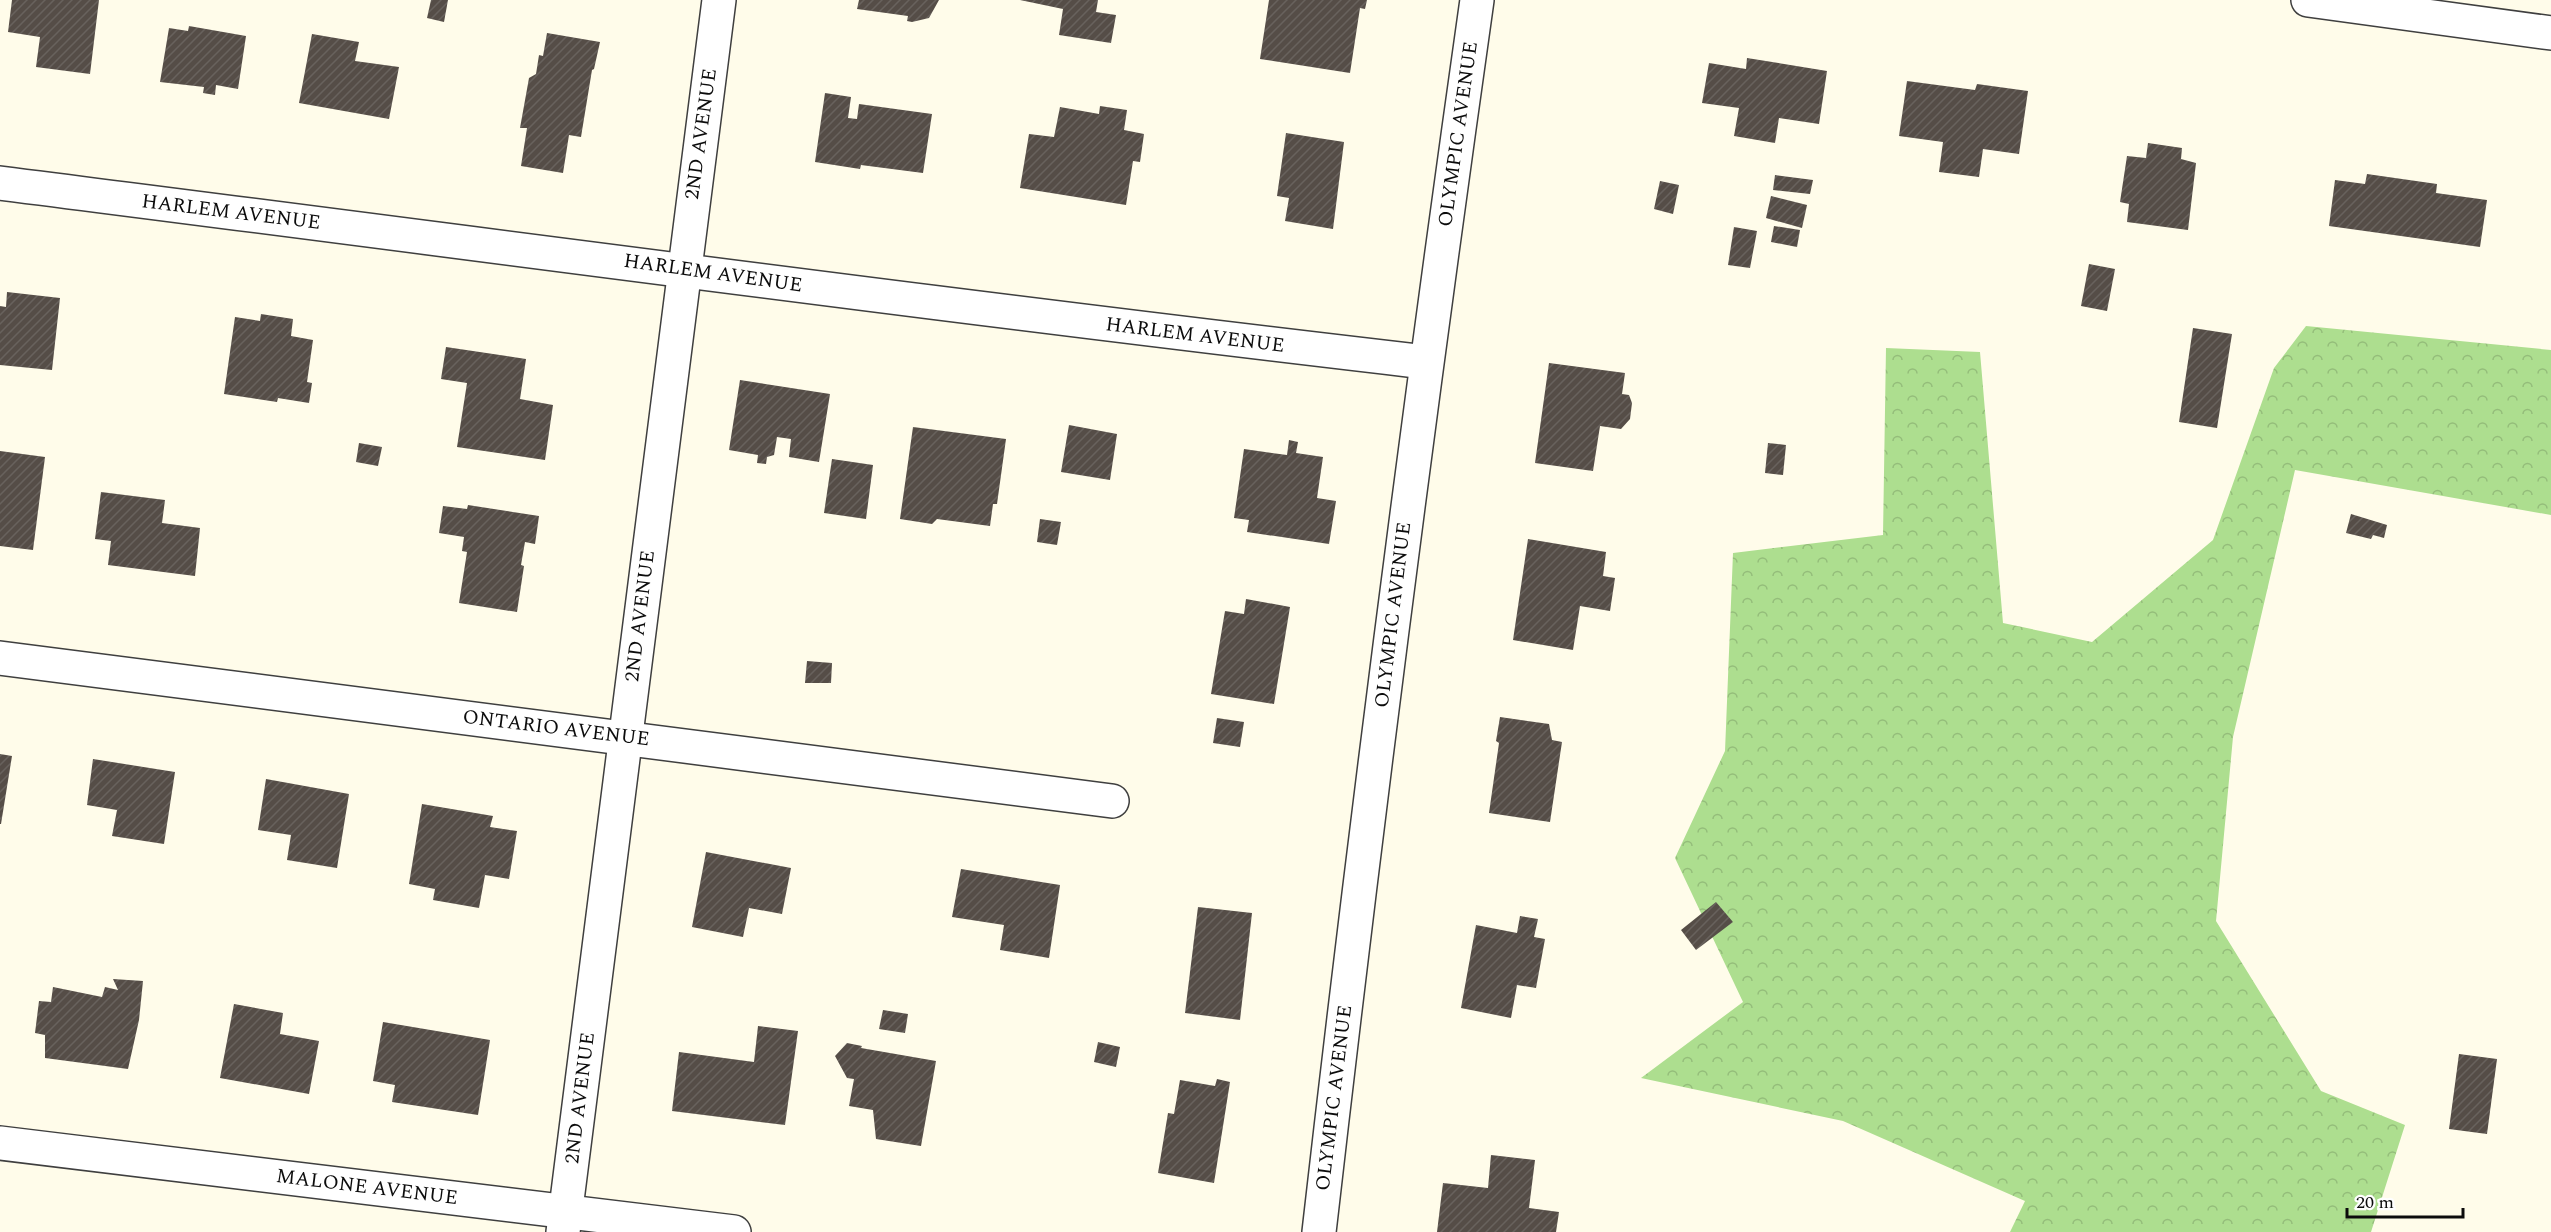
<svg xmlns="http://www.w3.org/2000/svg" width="2551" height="1232" font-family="Spectral,serif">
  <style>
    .forest { fill: url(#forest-crowns) }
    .building { fill: url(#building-hatch) }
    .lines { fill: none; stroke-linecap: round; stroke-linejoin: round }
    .street-casing { stroke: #3f3f3f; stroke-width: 36 }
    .street { stroke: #fff; stroke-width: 33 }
    .labels { text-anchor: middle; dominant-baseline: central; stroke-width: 6; stroke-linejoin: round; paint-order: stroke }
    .street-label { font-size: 20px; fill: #0c0c0c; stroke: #fff }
  </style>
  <defs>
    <pattern id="forest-crowns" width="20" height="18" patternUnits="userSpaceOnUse" patternTransform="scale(1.5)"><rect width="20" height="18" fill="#adde8f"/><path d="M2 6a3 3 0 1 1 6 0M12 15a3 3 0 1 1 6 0" fill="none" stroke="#94bd7a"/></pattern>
    <pattern id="building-hatch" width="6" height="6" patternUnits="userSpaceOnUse" patternTransform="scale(1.5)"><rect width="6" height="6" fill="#554d47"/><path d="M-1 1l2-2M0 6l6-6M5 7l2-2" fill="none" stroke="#68625d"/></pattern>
  </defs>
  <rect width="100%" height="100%" fill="#fffcea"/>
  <path class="forest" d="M2306,326L2551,350V515L2295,470L2233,737L2216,921L2321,1091L2405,1125L2371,1232H2010L2025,1201L1843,1121L1641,1078L1743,1002L1675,858L1725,751L1733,553L1883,535L1886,348L1980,352L2003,623L2092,642L2213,540L2274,368Z"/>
  <g class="building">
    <path d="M12,0H99L90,74L36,67L40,37L8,32Z"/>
    <path d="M431,0H448L444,22L427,18Z"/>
    <path d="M859,0H939L929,18L912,22L907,21L908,16L857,9Z"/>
    <path d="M1020,0H1098L1096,12L1116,15L1111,43L1059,35L1063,9Z"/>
    <path d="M1269,0H1367L1365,9L1360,8L1350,73L1260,59Z"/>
    <path d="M189,26L246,36L238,89L216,85L215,95L203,93L204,87L160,82L169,28L188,31Z"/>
    <path d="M547,33L600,42L594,69L592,70L581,137L569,135L563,173L521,166L527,128H520L529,78L536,74L539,55L543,56Z"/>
    <path d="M312,34L359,42L355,61L399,67L389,119L299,103Z"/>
    <path d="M1747,58L1827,71L1819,124L1779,118L1775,143L1734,136L1739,108L1702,103L1709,63L1746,69Z"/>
    <path d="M1907,81L1975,90L1977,84L2028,91L2019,154L1983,149L1979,177L1939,172L1943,142L1899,136Z"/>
    <path d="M825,93L851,97L848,118L857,119L859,104L932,114L923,173L861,165L860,169L815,162Z"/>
    <path d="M1100,106L1127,110L1124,130L1144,134L1140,162L1133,161L1126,205L1020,188L1029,134L1054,137L1060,107L1099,114Z"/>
    <path d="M1286,133L1344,142L1333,229L1285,221L1289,198L1277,196Z"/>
    <path d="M2148,143L2182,148L2181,159L2196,163L2188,230L2127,222L2129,204L2120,202L2127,156L2146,158Z"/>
    <path d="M2367,174L2437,184L2436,193L2487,200L2480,247L2329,226L2335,180L2365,184Z"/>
    <path d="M1775,175L1813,180L1810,194L1773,190Z"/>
    <path d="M1660,181L1679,185L1673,214L1654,209Z"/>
    <path d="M1771,196L1807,205L1802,228L1766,218Z"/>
    <path d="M1774,226L1800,230L1797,247L1771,242Z"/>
    <path d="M1734,227L1757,231L1750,268L1728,265Z"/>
    <path d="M2089,264L2115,269L2107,311L2081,306Z"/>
    <path d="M7,292L60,298L52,370L0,365V306L6,307Z"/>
    <path d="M261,314L293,319L291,336L313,340L307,382L312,383L309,403L278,398L277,402L224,394L235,317L260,321Z"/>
    <path d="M2193,328L2232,334L2217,428L2179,422Z"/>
    <path d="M446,347L526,359L520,399L553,405L545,460L457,447L467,383L441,379Z"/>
    <path d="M1549,363L1625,373L1622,394L1629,395L1632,403L1630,419L1621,429L1600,426L1593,471L1535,463Z"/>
    <path d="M740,380L830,394L819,462L789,457L791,439L777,437L774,455L767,457L766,464L757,463L758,455L729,450Z"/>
    <path d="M1069,425L1117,434L1110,480L1061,472Z"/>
    <path d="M913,427L1006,439L997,504H993L990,526L937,519L932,524L900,519Z"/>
    <path d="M1289,440L1298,442L1296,453L1323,457L1317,498L1336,501L1329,544L1247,532L1249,520L1234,518L1244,449L1287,455Z"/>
    <path d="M359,443L382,447L378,466L356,462Z"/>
    <path d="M1768,443L1786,445L1783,475L1765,473Z"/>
    <path d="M0,451L45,457L33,550L0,546Z"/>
    <path d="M832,459L873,465L866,519L824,513Z"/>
    <path d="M101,492L165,500L162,523L200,528L195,576L108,565L111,541L95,539Z"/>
    <path d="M468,505L539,516L535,544L525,542L521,565L524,566L517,612L459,603L467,552L462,551L464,537L439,533L443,506L467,509Z"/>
    <path d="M2351,514L2387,525L2384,538L2373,535L2371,539L2346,533Z"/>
    <path d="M1040,519L1061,522L1057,545L1037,542Z"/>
    <path d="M1528,539L1606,552L1603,576L1615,578L1610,611L1580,606L1573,650L1513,640Z"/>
    <path d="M1246,599L1290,607L1274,704L1211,694L1225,611L1244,614Z"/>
    <path d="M807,661L832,663L831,683H805Z"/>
    <path d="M1500,717L1549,724L1552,740L1562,742L1550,822L1489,813L1499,743L1496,741Z"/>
    <path d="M1217,718L1244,722L1240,747L1213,743Z"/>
    <path d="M0,754L12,756L1,824H0Z"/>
    <path d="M93,759L175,772L164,844L112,836L117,810L87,805Z"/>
    <path d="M266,779L349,794L337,868L287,860L291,835L258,830Z"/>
    <path d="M422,804L493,816L490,827L517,831L509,879L485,875L479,908L433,900L435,889L409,884Z"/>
    <path d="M706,852L791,868L782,914L749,908L743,937L692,927Z"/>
    <path d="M961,869L1060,885L1049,958L1000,950L1004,925L952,917Z"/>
    <path d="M1716,902L1733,922L1696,950L1681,930Z"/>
    <path d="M1198,907L1252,913L1240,1020L1185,1013Z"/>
    <path d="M1520,916L1538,919L1534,937L1545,939L1536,988L1517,985L1511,1018L1461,1008L1476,925L1517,933Z"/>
    <path d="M113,979L143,981L139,1020L128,1069L45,1058V1035L35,1033L39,1001L51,1002L53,987L102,997L105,987L118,990Z"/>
    <path d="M234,1004L283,1013L280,1034L319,1041L309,1094L220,1078Z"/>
    <path d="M883,1010L908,1014L905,1033L879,1029Z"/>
    <path d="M383,1022L490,1040L478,1115L392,1102L395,1085L373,1081Z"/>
    <path d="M758,1026L798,1031L785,1125L672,1111L679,1052L754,1062Z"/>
    <path d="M1098,1042L1120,1047L1116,1067L1094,1062Z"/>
    <path d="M847,1043L862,1046L861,1048L936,1061L921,1146L876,1139L873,1110L849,1106L854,1079L847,1078L835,1056Z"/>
    <path d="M2459,1054L2497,1059L2487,1134L2449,1129Z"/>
    <path d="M1217,1079L1230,1082L1214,1183L1158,1173L1168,1113L1174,1114L1180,1080L1215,1086Z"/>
    <path d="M1491,1155L1535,1160L1529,1208L1559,1212L1556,1232H1437L1443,1183L1488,1188Z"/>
  </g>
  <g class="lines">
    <g class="street-casing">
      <g id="street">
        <path d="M2308,0L2551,33"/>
        <path d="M0,183C475,243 950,307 1425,362"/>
        <path d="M0,658L1112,801"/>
        <path d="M0,1143L734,1232"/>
        <path d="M563,1232L719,0"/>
        <path d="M1319,1232C1366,821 1419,410 1477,0"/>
      </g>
    </g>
    <use href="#street" class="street"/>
  </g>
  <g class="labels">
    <g class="street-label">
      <text transform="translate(701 134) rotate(-82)">2ND AVENUE</text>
      <text transform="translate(1458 134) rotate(-82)">OLYMPIC AVENUE</text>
      <text transform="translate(231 212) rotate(7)">HARLEM AVENUE</text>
      <text transform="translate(713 273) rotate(8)">HARLEM AVENUE</text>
      <text transform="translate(1195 335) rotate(7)">HARLEM AVENUE</text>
      <text transform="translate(1393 615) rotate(-83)">OLYMPIC AVENUE</text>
      <text transform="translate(640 616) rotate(-83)">2ND AVENUE</text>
      <text transform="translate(556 728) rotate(7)">ONTARIO AVENUE</text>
      <text transform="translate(580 1098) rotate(-83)">2ND AVENUE</text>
      <text transform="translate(1334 1098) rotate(-83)">OLYMPIC AVENUE</text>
      <text transform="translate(367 1187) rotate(7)">MALONE AVENUE</text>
    </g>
  </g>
  <path d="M2347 1208v9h116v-9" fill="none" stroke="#0c0c0c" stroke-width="3"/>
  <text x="2356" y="1208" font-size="18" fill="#0c0c0c" stroke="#ffffff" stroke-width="4.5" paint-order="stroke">20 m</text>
</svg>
